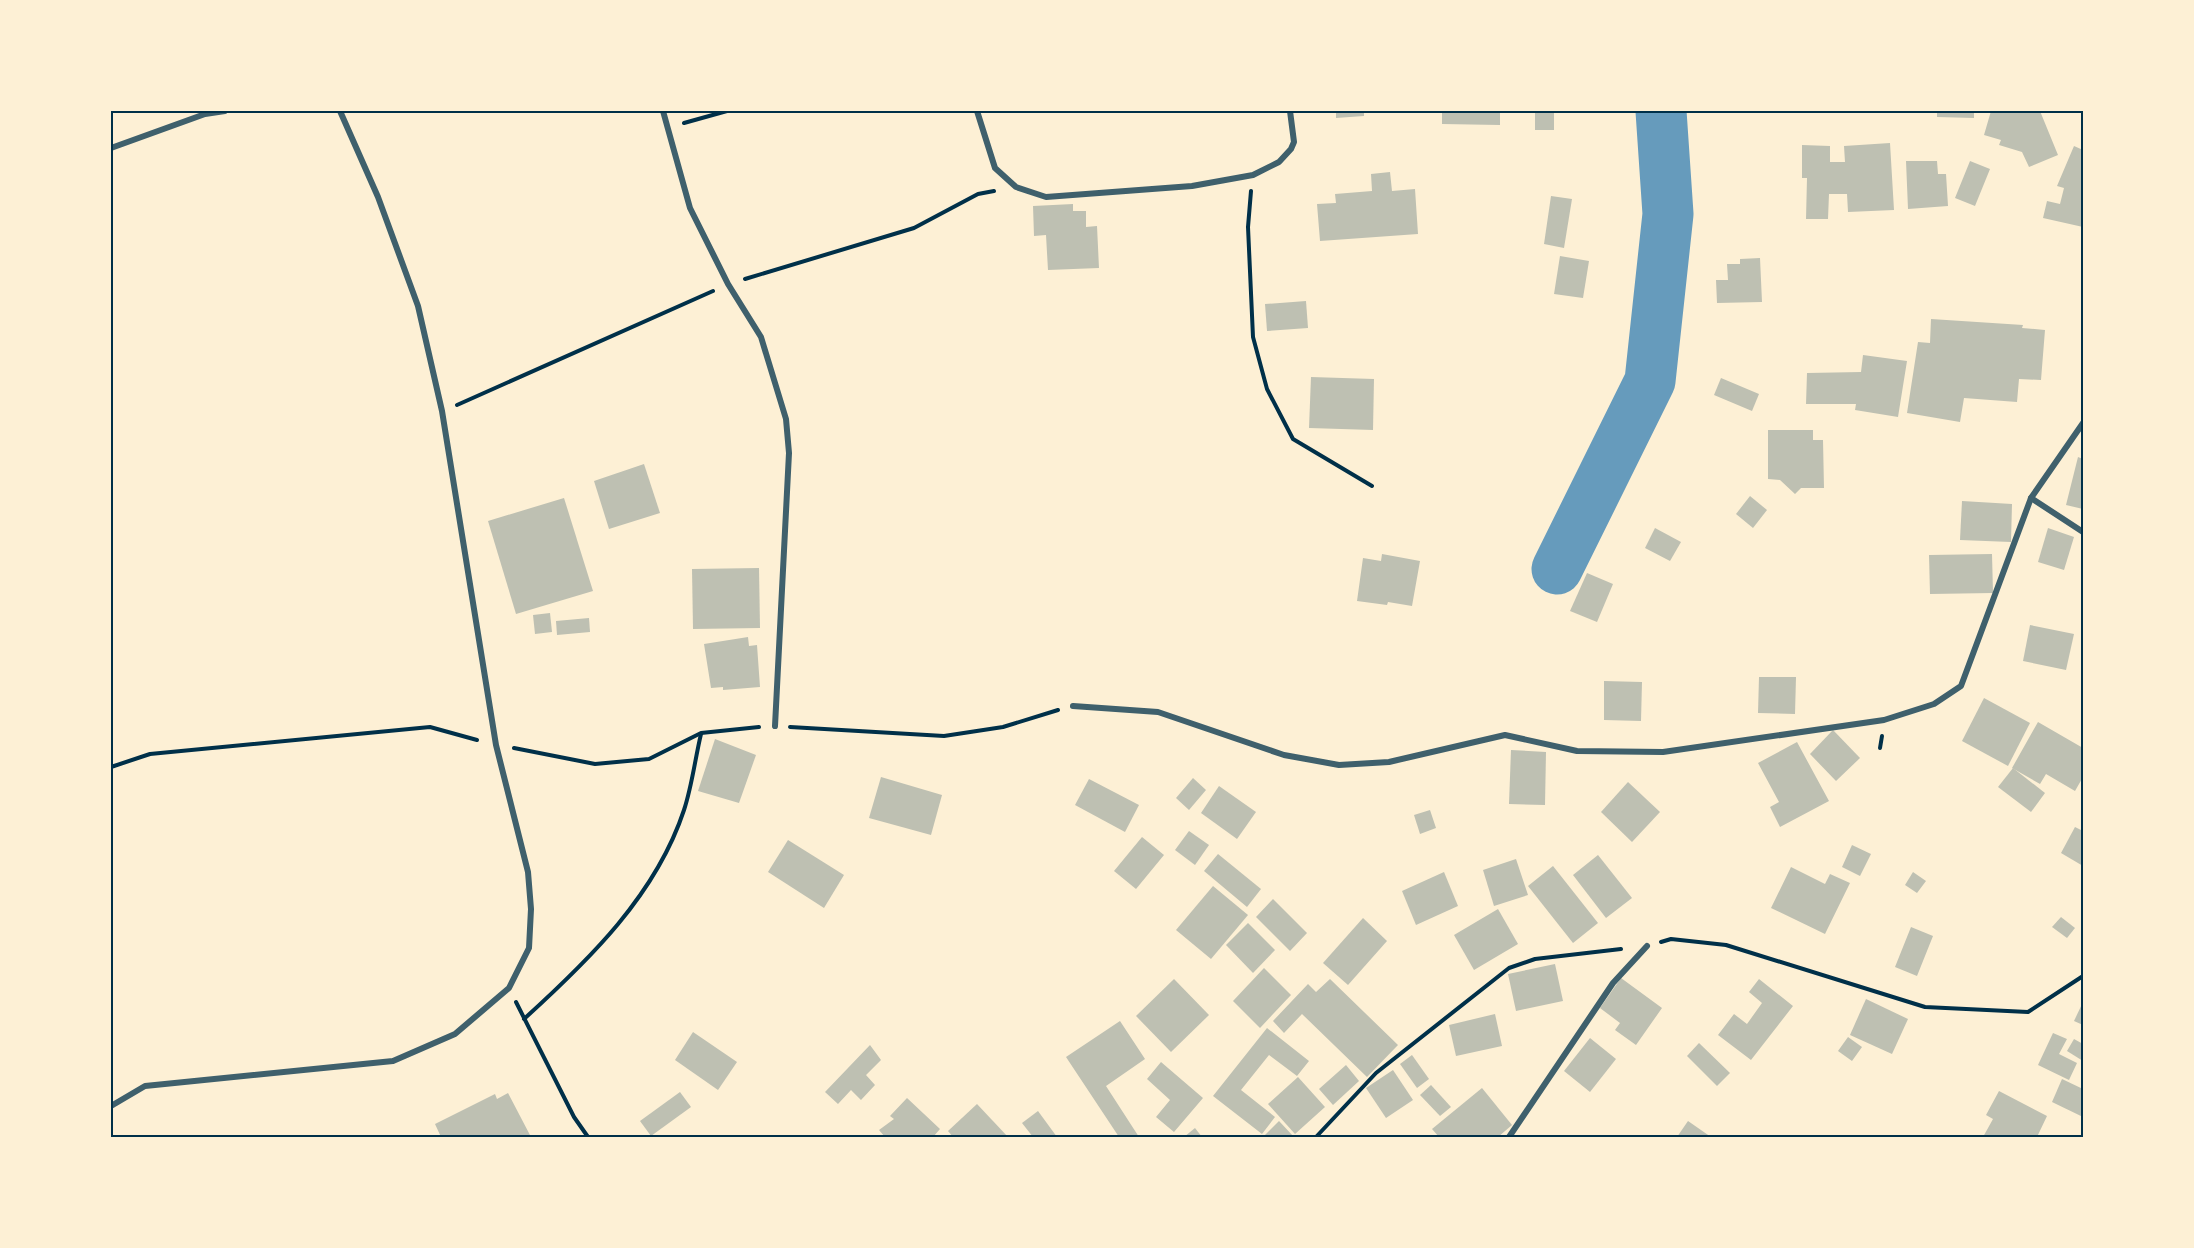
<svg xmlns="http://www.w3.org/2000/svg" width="2194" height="1248" font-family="Helvetica,sans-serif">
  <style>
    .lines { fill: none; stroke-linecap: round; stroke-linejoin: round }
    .river { stroke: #669bbc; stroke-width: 51 }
    .building { fill: #bec0b2 }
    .path { stroke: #003049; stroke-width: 4 }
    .minor { stroke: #3f606c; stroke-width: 6 }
    .neatline { fill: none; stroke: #003049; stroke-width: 2 }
  </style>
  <rect width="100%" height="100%" fill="#fdf0d5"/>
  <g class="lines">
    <path class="river" d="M1557,569L1650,381L1668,214L1661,111"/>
  </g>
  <g class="building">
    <path d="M1336,111H1364V116L1336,118Z"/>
    <path d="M1442,111H1500V125L1442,124Z"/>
    <rect x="1535" y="111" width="19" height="19"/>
    <path d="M1937,111H1974V118L1937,117Z"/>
    <path d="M1991,111H2040L2058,155L2029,167L2022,152L1999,145L2001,140L1984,135Z"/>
    <path d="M1890,143L1894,210L1848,212L1847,194H1829L1828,219H1806L1807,178H1802V145L1830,146V162H1845L1844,146Z"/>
    <path d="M2074,146L2083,150V201L2081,209H2083V227L2043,218L2047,201L2060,204L2064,188L2057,186Z"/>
    <path d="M1906,161H1937L1938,174H1946L1948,206L1908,209Z"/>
    <path d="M1970,161L1990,169L1975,206L1955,198Z"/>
    <path d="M1390,172L1392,191L1415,189L1418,234L1320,241L1317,204L1336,203L1335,194L1372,191L1371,174Z"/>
    <path d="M1551,196L1572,199L1564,248L1544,244Z"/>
    <path d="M1073,204V211H1086V227L1097,226L1099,268L1048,270L1046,235L1034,236L1033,206Z"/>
    <path d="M1560,256L1589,261L1583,298L1554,294Z"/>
    <path d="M1760,258L1762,302L1717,303L1716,280H1728L1727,264H1740V259Z"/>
    <path d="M1306,301L1308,328L1267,331L1265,304Z"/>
    <path d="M1931,319L2023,325L2022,328L2045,330L2041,380L2019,379L2017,402L1964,398L1960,422L1907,413L1918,342L1930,343Z"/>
    <path d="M1863,355L1907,361L1898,417L1855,410L1856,404H1806L1807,373L1861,372Z"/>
    <path d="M1311,377L1374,379L1373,430L1309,428Z"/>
    <path d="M1721,378L1759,394L1752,411L1714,395Z"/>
    <path d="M1768,430H1813V440H1823L1824,488H1801L1795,494L1780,480L1768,479Z"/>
    <path d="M2078,457L2083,459V509L2066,505Z"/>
    <path d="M644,464L660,513L609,529L594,481Z"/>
    <path d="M1750,496L1767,510L1753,528L1736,514Z"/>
    <path d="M564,498L593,591L516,614L488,521Z"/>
    <path d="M1962,501L2012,504L2011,542L1960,540Z"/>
    <path d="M1655,528L1681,542L1670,561L1645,548Z"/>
    <path d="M2048,528L2074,537L2064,570L2038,562Z"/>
    <path d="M1382,554L1420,561L1412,606L1388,602L1387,605L1357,601L1363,558L1381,561Z"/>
    <path d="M1992,554L1993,593L1930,594L1929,555Z"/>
    <path d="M759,568L760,628L693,629L692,569Z"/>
    <path d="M1587,573L1613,584L1597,622L1570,611Z"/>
    <path d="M550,613L552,632L535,634L533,615Z"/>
    <path d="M589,618L590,632L557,635L556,621Z"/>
    <path d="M2030,625L2074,634L2066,670L2023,661Z"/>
    <path d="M748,637L749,646L757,645L760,687L723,690V687L711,688L704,644Z"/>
    <path d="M1759,677H1796L1795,714L1758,713Z"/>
    <path d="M1604,681L1642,682L1641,721L1604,720Z"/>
    <path d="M1984,698L2030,723L2008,766L1962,741Z"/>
    <path d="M2038,722L2083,748V777L2075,791L2046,774L2040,784L2012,768Z"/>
    <path d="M1833,730L1860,758L1836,781L1810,754Z"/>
    <path d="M715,739L756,755L739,803L698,791Z"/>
    <path d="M1797,742L1829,801L1780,827L1770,807L1779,802L1758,763Z"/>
    <path d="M1511,750L1546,752L1545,805L1509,804Z"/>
    <path d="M2013,768L2045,793L2031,812L1998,787Z"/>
    <path d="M881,777L942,795L931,835L869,818Z"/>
    <path d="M1193,778L1206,790L1189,810L1176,798Z"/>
    <path d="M1089,779L1139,805L1125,832L1075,805Z"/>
    <path d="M1628,782L1660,812L1632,842L1601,812Z"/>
    <path d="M1219,786L1256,812L1237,839L1201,813Z"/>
    <path d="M1430,810L1436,828L1420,834L1414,815Z"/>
    <path d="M2075,827L2083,831V866L2061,853Z"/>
    <path d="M1189,831L1209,845L1195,865L1175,850Z"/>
    <path d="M1142,837L1164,855L1136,889L1114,871Z"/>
    <path d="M788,840L844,875L824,908L768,872Z"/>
    <path d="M1852,845L1871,854L1860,876L1842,867Z"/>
    <path d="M1218,854L1261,889L1247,907L1204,871Z"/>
    <path d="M1598,855L1632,898L1606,918L1573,875Z"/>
    <path d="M1516,859L1528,895L1494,906L1483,870Z"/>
    <path d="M1553,866L1598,923L1573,943L1528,886Z"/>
    <path d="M1791,867L1825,884L1830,874L1850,883L1825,934L1771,908Z"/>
    <path d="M1444,872L1458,906L1416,925L1402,891Z"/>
    <path d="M1913,872L1926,881L1917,893L1905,885Z"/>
    <path d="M1213,886L1248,915L1211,959L1176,930Z"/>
    <path d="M1273,899L1307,933L1290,951L1256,917Z"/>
    <path d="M1498,909L1518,944L1474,970L1454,935Z"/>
    <path d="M2061,917L2075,928L2067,938L2052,927Z"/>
    <path d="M1363,918L1387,941L1348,985L1323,963Z"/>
    <path d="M1248,923L1275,950L1253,973L1226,945Z"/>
    <path d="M1911,927L1933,936L1917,976L1895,967Z"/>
    <path d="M1555,964L1563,1001L1516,1011L1508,974Z"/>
    <path d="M1264,968L1291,995L1260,1028L1233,1001Z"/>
    <path d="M1621,978L1662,1008L1636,1045L1615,1030L1620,1023L1600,1008Z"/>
    <path d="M1174,979L1209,1015L1171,1052L1136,1016Z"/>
    <path d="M1330,979L1398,1045L1367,1077L1302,1014L1284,1033L1273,1021L1308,984L1316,992Z"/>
    <path d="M1759,979L1793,1006L1751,1060L1718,1035L1734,1014L1747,1024L1762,1003L1749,992Z"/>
    <path d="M1866,999L1908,1019L1892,1054L1850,1035Z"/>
    <path d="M2083,1002V1025L2074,1021Z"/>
    <path d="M1495,1014L1502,1046L1456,1056L1449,1025Z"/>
    <path d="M1120,1021L1145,1059L1106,1086L1139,1137H1119L1066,1057Z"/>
    <path d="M1267,1028L1309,1061L1297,1076L1269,1055L1241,1090L1275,1117L1262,1134L1213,1096Z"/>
    <path d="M693,1032L737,1062L718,1090L675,1060Z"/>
    <path d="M2053,1033L2067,1039L2059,1054L2077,1063L2069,1080L2038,1065Z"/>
    <path d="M1848,1037L1862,1047L1852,1061L1838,1051Z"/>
    <path d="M1590,1038L1616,1059L1590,1092L1564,1071Z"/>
    <path d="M2074,1039L2083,1044V1061L2067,1051Z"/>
    <path d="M1699,1043L1730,1073L1717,1086L1687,1056Z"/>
    <path d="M870,1045L881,1060L866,1075L875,1085L861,1100L851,1090L838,1104L825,1092Z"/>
    <path d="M1412,1055L1429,1079L1417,1088L1400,1064Z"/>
    <path d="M1161,1062L1203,1098L1174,1132L1156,1117L1170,1100L1147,1079Z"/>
    <path d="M1346,1065L1359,1081L1333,1105L1319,1089Z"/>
    <path d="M1393,1070L1413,1100L1386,1118L1366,1088Z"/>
    <path d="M1298,1077L1325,1107L1295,1134L1268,1104Z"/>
    <path d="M2062,1079L2083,1089V1117L2052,1102Z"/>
    <path d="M1431,1085L1451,1107L1440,1116L1420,1095Z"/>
    <path d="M1482,1088L1512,1125L1498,1137H1439L1432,1129Z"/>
    <path d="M1999,1091L2047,1116L2037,1137H1983L1993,1119L1986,1115Z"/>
    <path d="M680,1092L691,1107L651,1136L640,1121Z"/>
    <path d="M508,1093L531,1137H441L435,1124L495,1094L497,1099Z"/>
    <path d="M907,1098L940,1129L933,1137H885L879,1130L894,1119L890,1116Z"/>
    <path d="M977,1104L1008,1137H953L948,1131Z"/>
    <path d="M1038,1111L1057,1137H1033L1022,1123Z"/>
    <path d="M1279,1121L1294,1137H1267L1265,1135Z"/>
    <path d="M1688,1121L1711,1137H1677Z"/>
    <path d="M1195,1128L1202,1137H1184Z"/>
  </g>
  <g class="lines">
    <g class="path">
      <path d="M684,123L727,111"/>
      <path d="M1251,191L1248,227L1253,337L1267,389L1293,439L1372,486"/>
      <path d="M745,279L914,228L978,194L994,191"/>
      <path d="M457,405L713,291"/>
      <path d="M790,727L944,736L1003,727L1058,710"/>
      <path d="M514,748L595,764L649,759L701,733L759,727"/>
      <path d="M1880,748L1882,736"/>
      <path d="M111,767L150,754L430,727L477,740"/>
      <path d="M1661,942L1671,939L1726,945L1925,1007L2028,1012L2083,976"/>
      <path d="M516,1002L574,1117L588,1137"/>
      <path d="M524,1019C589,960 656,895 684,810C692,786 695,759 701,734"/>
      <path d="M1316,1137L1376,1073L1509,968L1535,959L1621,949"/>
    </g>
    <g class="minor">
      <path d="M663,111L690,208L728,284L761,337L786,419L789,453L775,726"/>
      <path d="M977,111L995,168L1016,187L1046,197L1192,186L1253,175L1279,162L1291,149L1294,142L1290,111"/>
      <path d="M111,148L205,114L225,111"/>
      <path d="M2031,498L2083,532"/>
      <path d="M1073,706L1158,712L1284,755L1339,765L1389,762L1505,735L1577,751L1663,752L1884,720L1934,704L1961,686L2031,498L2083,423"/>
      <path d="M111,1106L145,1086L393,1061L455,1034L509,988L529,948L531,909L528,872L496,745L442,411L418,306L378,197L340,111"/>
      <path d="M1509,1137L1613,983L1647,946"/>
    </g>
  </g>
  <rect width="2194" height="1248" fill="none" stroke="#fdf0d5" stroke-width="225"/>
  <rect x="112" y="112" width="1970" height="1024" class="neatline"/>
</svg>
